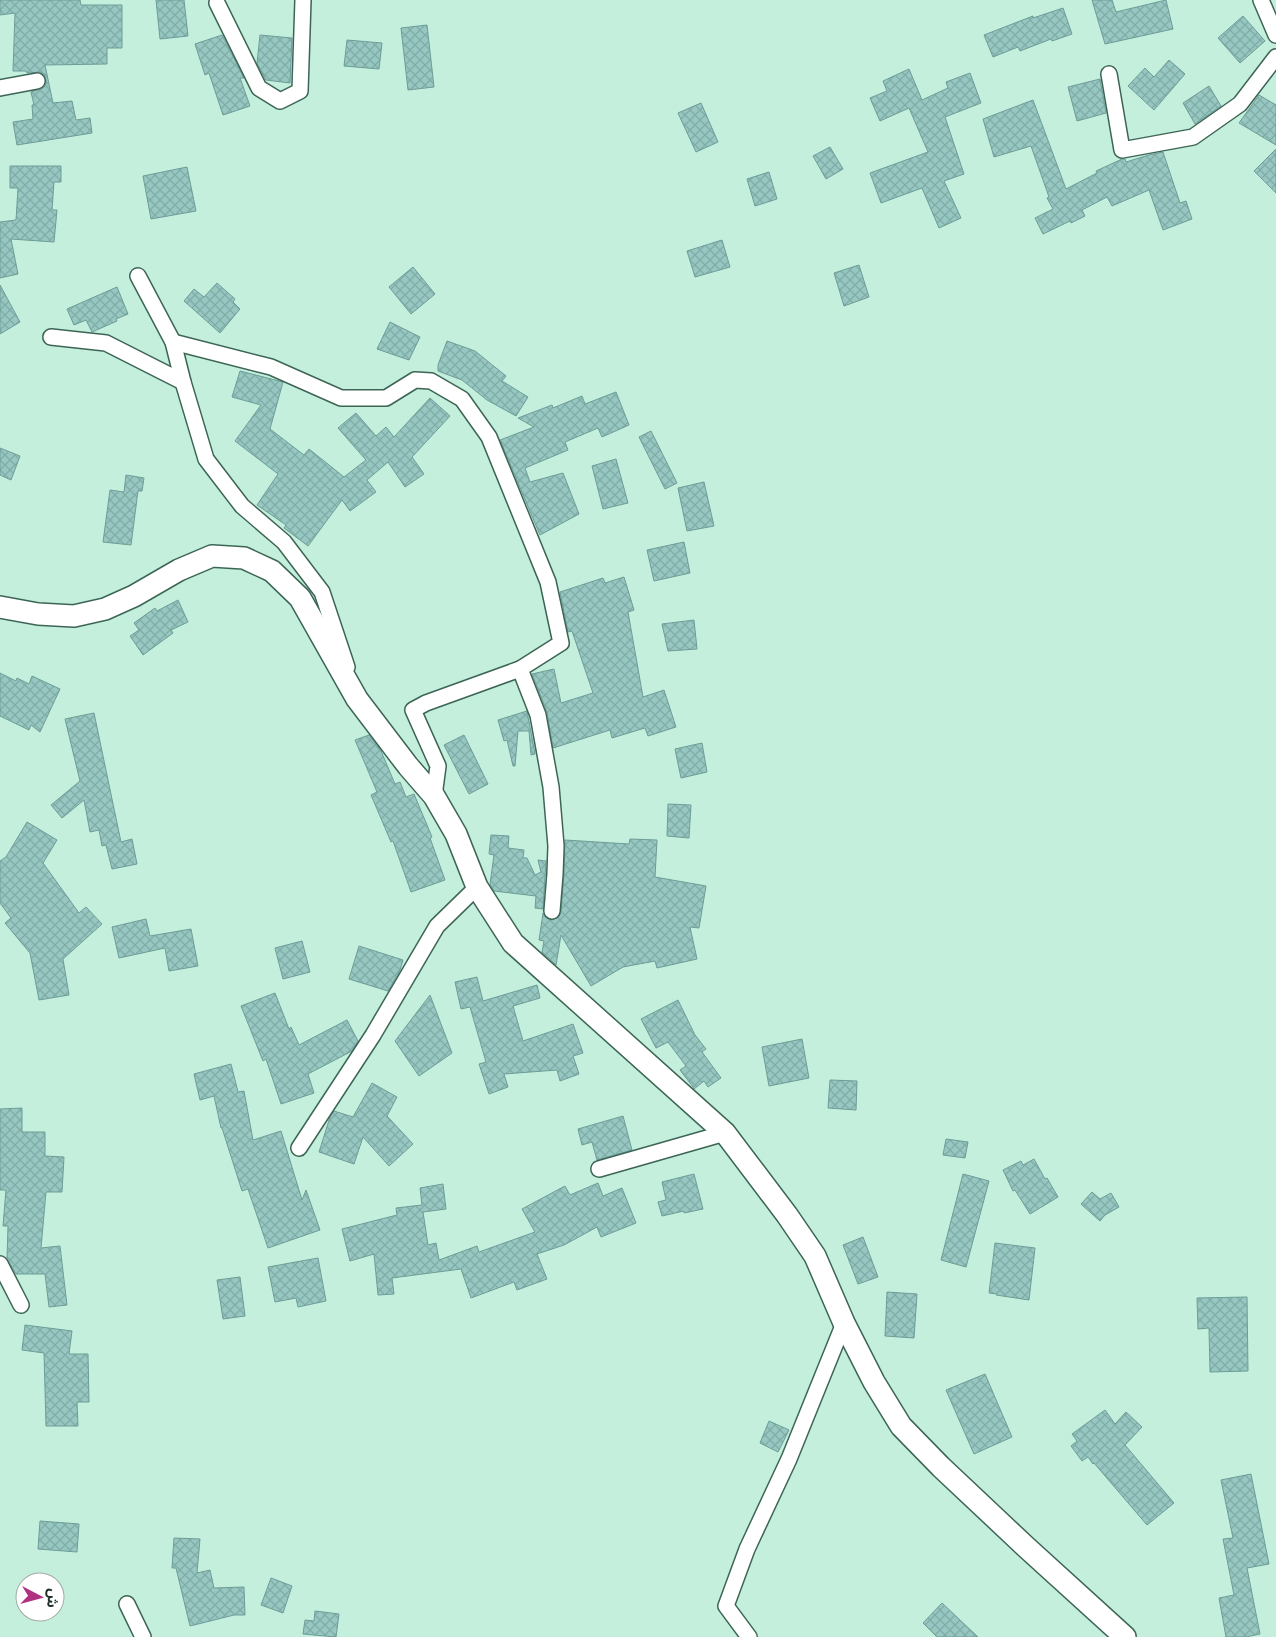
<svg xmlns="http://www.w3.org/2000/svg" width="1276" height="1637" font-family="'Space Grotesk','Noto Sans Arabic',sans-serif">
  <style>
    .building { fill: url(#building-cross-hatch); stroke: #6d9d97 }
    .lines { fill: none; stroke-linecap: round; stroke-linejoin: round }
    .minor-casing { stroke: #3d6555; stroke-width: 18 }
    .secondary-casing { stroke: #3d6555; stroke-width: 24 }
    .minor { stroke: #fff; stroke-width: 15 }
    .secondary { stroke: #fff; stroke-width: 21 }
  </style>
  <defs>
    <pattern id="building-cross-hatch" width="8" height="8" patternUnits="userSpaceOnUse" patternTransform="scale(1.25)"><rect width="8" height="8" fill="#96c7c1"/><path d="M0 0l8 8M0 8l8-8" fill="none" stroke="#81aba6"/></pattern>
  </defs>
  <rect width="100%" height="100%" fill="#c3efdc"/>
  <g class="building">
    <path d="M0,0H80L81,5H122V48H107V64L45,65L53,103L72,101L76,120L90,118L92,133L17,145L13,122L33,119L32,105H34L31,92L43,88L46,85V80L44,75L40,72L27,73L26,71H13L15,13L0,15Z"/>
    <path d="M156,0H184L188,36L160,39Z"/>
    <path d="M1092,0H1112L1116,12L1166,0L1173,29L1105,44Z"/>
    <path d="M1063,8L1072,34L1052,41L1051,39L1020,51L1018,47L993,57L984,35L1033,16V18Z"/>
    <path d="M1243,16L1265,41L1240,63L1218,38Z"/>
    <path d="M427,25L434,87L408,90L401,28Z"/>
    <path d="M222,35L244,78H240L250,106L223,115L209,73L205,75L195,44Z"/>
    <path d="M260,35L292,38L290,83L266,80L257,63Z"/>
    <path d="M347,40L382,43L379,69L344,66Z"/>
    <path d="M1169,60L1185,74L1154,110L1128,86L1145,68L1154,77Z"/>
    <path d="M909,69L922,100L948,88L946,82L970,73L981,103L945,117L964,174L944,181L961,218L939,228L922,188L881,203L870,173L928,152L909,108L880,121L870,98L887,91L883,81Z"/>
    <path d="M1100,79L1106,113L1077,121L1068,87Z"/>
    <path d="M1209,86L1221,106L1195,124L1183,103Z"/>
    <path d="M1259,95L1276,105V145L1239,123Z"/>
    <path d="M1033,100L1066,189L1097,173L1096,171L1122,159H1125L1126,162L1149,155L1163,152L1180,203L1186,201L1192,219L1163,230L1149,190L1112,206L1107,197L1082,210L1085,216L1071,223L1070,221L1043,234L1035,218L1053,209L1047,198L1049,197L1031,146L994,157L983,119Z"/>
    <path d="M701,103L718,142L696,152L678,113Z"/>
    <path d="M830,147L843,169L826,179L813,156Z"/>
    <path d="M1276,149V193L1254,171Z"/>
    <path d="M10,166H61V182H54L52,210H57L54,242L11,239L18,274L0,278V222L16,220L18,188H10Z"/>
    <path d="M187,167L196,211L151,219L143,176Z"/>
    <path d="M769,172L777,199L755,206L747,179Z"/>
    <path d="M722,240L730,267L695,277L687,251Z"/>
    <path d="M859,265L869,297L844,306L834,273Z"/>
    <path d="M413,267L435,294L411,314L389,287Z"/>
    <path d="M217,283L235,299L233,302L240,309L220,333L184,301L194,289L204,297Z"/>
    <path d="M0,285L20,322L0,334Z"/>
    <path d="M117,287L128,314L116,319L117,321L92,332L86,320L74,325L67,309Z"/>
    <path d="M390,322L420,337L409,360L377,349Z"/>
    <path d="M447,341L475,351L506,376L502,381L528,397L516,416L487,400L462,380L438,371V365Z"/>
    <path d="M240,371L283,382L270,429L304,455L309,449L344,477L366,460L338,428L356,413L376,436L386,427L394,437L430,398L450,416L412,457L424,474L405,487L388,462L367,480L376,492L350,511L342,500L308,546L284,528L286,525L257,505L278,474L235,441L261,405L232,397Z"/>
    <path d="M616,392L629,425L602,437L598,428L565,442L568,450L525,468L530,482L563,473L579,514L540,535L500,440L534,427L518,418L552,405L553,408L582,396L585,404Z"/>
    <path d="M651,431L677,483L665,489L639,437Z"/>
    <path d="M0,448L20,456L11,480L0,475Z"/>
    <path d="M616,459L628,503L603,509L592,466Z"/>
    <path d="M126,475L144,478L142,491H138L131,545L103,542L110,490L124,492Z"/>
    <path d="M704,482L714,526L687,531L678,488Z"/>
    <path d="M684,542L690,573L654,581L647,550Z"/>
    <path d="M624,577L634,610L628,612L643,697L664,690L676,727L648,736L645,728L612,738L610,730L553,748L547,712L532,674L554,669L561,703L593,693L572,631L568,632L560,592L603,578L605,583Z"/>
    <path d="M178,600L188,622L171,630L173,633L143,655L130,636L139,630L134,623L155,608L157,611Z"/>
    <path d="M694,620L697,649L668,651L662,624Z"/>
    <path d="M0,673L16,681L17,678L29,684L32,676L60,689L40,732L31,725L29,730L0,716Z"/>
    <path d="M527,711L535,754L531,755L529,731H518L515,766H513L507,740L504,741L498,720Z"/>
    <path d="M94,713L121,842L132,839L137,864L112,869L106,845L102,846L99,830L90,832L84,800L62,818L51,805L80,781L65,719Z"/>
    <path d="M369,735L381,751L395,784L400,782L406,797L414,794L432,837L430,838L445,880L411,892L393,841L391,842L371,795L377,792L355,740Z"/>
    <path d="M464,735L488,784L469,794L444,745Z"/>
    <path d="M702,743L707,772L681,778L675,749Z"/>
    <path d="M668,804L691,805L689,838L667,836Z"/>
    <path d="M27,822L57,840L43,863L79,913L86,907L102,924L63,959L69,995L39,1000L30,953L5,923L11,918L0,903V861L6,857Z"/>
    <path d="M491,835L509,836L508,848L524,850L523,858H527L535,875L541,872L538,860L546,861L543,909L535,908L536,896L494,891L490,884L494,855L489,854Z"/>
    <path d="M630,839L657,840L655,877L706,886L699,928L690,927L697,959L657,968L655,961L623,967L591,986L561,935L556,965L542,952L544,941L539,940L543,913L546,918L552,920L559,917L561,912L564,874L565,840L629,844Z"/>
    <path d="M146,919L150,936L191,929L198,966L169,971L165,948L119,958L112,927Z"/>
    <path d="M302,941L310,972L283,979L275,948Z"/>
    <path d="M359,946L403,960L400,970L388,991L349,979Z"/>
    <path d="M477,977L483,1001L537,985L540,998L513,1006L523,1041L573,1024L583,1053L573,1056L579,1074L560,1081L557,1070L504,1074L508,1087L489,1094L479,1064L486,1062L470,1007L461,1009L455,982Z"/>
    <path d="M275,993L289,1029L291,1027L299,1045L347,1020L358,1041L352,1051L308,1074L314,1093L281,1104L266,1059L263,1061L241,1006Z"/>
    <path d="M430,995L452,1053L419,1076L395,1041Z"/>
    <path d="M678,1000L695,1035L706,1049L702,1052L721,1078L708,1087L704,1081L694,1089L693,1087L680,1070L686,1066L668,1042L656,1048L641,1019Z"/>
    <path d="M802,1039L809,1078L769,1086L762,1047Z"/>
    <path d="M231,1064L238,1092L244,1091L253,1140L281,1131L302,1200L306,1190L320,1230L268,1248L248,1189L242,1191L222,1128H221L214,1096L200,1100L194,1074Z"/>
    <path d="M830,1080L857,1081L856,1110L828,1108Z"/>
    <path d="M372,1083L397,1097L387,1116L413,1144L389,1166L363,1137L354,1164L319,1152L330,1117L334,1111L353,1117Z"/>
    <path d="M22,1108V1132H45V1156L64,1157L62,1192H46L41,1248L60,1246L67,1305L49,1307L45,1274H16L7,1259L8,1226H3L6,1190H0V1109Z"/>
    <path d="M623,1116L632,1150L597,1160L592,1142L582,1145L578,1129Z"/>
    <path d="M946,1139L968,1142L965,1158L943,1155Z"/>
    <path d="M1034,1159L1045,1179L1047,1178L1058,1197L1030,1214L1015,1190L1013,1191L1003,1170L1021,1161L1023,1165Z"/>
    <path d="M694,1174L703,1209L684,1213V1211L662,1216L658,1202L666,1200L662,1182Z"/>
    <path d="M963,1174L989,1181L966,1267L941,1260Z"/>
    <path d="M598,1183L603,1196L622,1188L636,1223L601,1237L597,1227L564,1245L537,1254L547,1279L517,1290L514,1282L471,1298L461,1269L392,1278L394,1294L378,1295L374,1254L350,1261L342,1229L397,1215L396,1208L422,1205L420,1188L443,1184L446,1209L423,1212L428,1245L436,1243L439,1260L477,1246L479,1252L535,1232L522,1209L565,1186L570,1195Z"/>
    <path d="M1092,1192L1100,1199L1111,1193L1119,1207L1105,1215L1100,1221L1081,1204Z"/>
    <path d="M863,1237L878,1277L858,1284L843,1245Z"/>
    <path d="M995,1243L1035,1248L1029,1300L996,1295L997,1294L989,1293Z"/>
    <path d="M318,1258L326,1301L298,1307L296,1298L275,1302L268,1267Z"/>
    <path d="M240,1277L245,1316L223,1319L217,1280Z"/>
    <path d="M887,1292L917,1294L914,1338L885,1336Z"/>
    <path d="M1247,1297L1248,1371L1210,1372L1209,1328L1198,1329L1197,1298Z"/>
    <path d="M25,1325L72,1331L69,1354H88L89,1402H77L78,1426H46L44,1353L22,1350Z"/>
    <path d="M985,1374L1012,1437L974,1454L946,1390Z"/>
    <path d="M1105,1410L1115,1424L1126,1412L1142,1427L1125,1445L1174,1503L1147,1525L1094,1463L1093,1464L1088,1457L1082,1461L1071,1446L1077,1441L1072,1434Z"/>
    <path d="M769,1421L789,1430L778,1452L760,1443Z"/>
    <path d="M1251,1474L1269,1564L1247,1568L1260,1634L1246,1637H1226L1219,1598L1234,1595L1223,1539L1233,1538L1221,1480Z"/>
    <path d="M40,1521L79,1524L77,1552L38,1549Z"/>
    <path d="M174,1538L200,1539L197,1573L210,1570L214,1588L244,1587L245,1615H234L190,1626L176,1568H172Z"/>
    <path d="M271,1578L292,1586L283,1613L261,1605Z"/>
    <path d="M942,1603L978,1637H937L923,1623Z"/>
    <path d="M315,1611L339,1614L336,1637L303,1634L305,1620L314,1621Z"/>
  </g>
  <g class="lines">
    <g class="minor-casing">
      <g id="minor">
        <path d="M1261,0L1276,35"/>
        <path d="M217,3L259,88L280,101L300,91L303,0"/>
        <path d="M1109,74L1122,150L1193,137L1240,104L1276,57"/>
        <path d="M0,88L37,81"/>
        <path d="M138,276L173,342L183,382L206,459L242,506L284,542L322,592L347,667"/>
        <path d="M51,337L106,343L183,382"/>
        <path d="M173,342L271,367L341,398H386L415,380L431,381L462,399L489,437L548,582L561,643L520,669L426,703L413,710L438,766L434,796"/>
        <path d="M520,669L538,715L551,787L556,846L555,874L552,911"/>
        <path d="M299,1148L373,1035L437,926L477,887"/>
        <path d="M599,1169L725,1133"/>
        <path d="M0,1264L21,1305"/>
        <path d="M127,1604L143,1637"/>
        <path d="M749,1637L726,1606L747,1549L789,1459L844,1323"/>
      </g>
    </g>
    <g class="secondary-casing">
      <path id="secondary" d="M0,607L38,614L74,616L105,609L134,596L179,570L212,556L244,558L272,571L300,598L357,699L408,766L434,796L456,834L477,887L513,943L725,1133L787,1215L815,1256L844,1323L874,1382L901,1426L941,1467L1026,1547L1125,1637"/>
    </g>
    <use href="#minor" class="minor"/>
    <use href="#secondary" class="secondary"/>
  </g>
  <g transform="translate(40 1597) rotate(96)"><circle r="24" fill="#ffffff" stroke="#a4aba8"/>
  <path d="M0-4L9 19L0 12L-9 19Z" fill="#b03180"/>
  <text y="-8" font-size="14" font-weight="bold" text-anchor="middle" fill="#1c2d26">ش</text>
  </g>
</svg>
